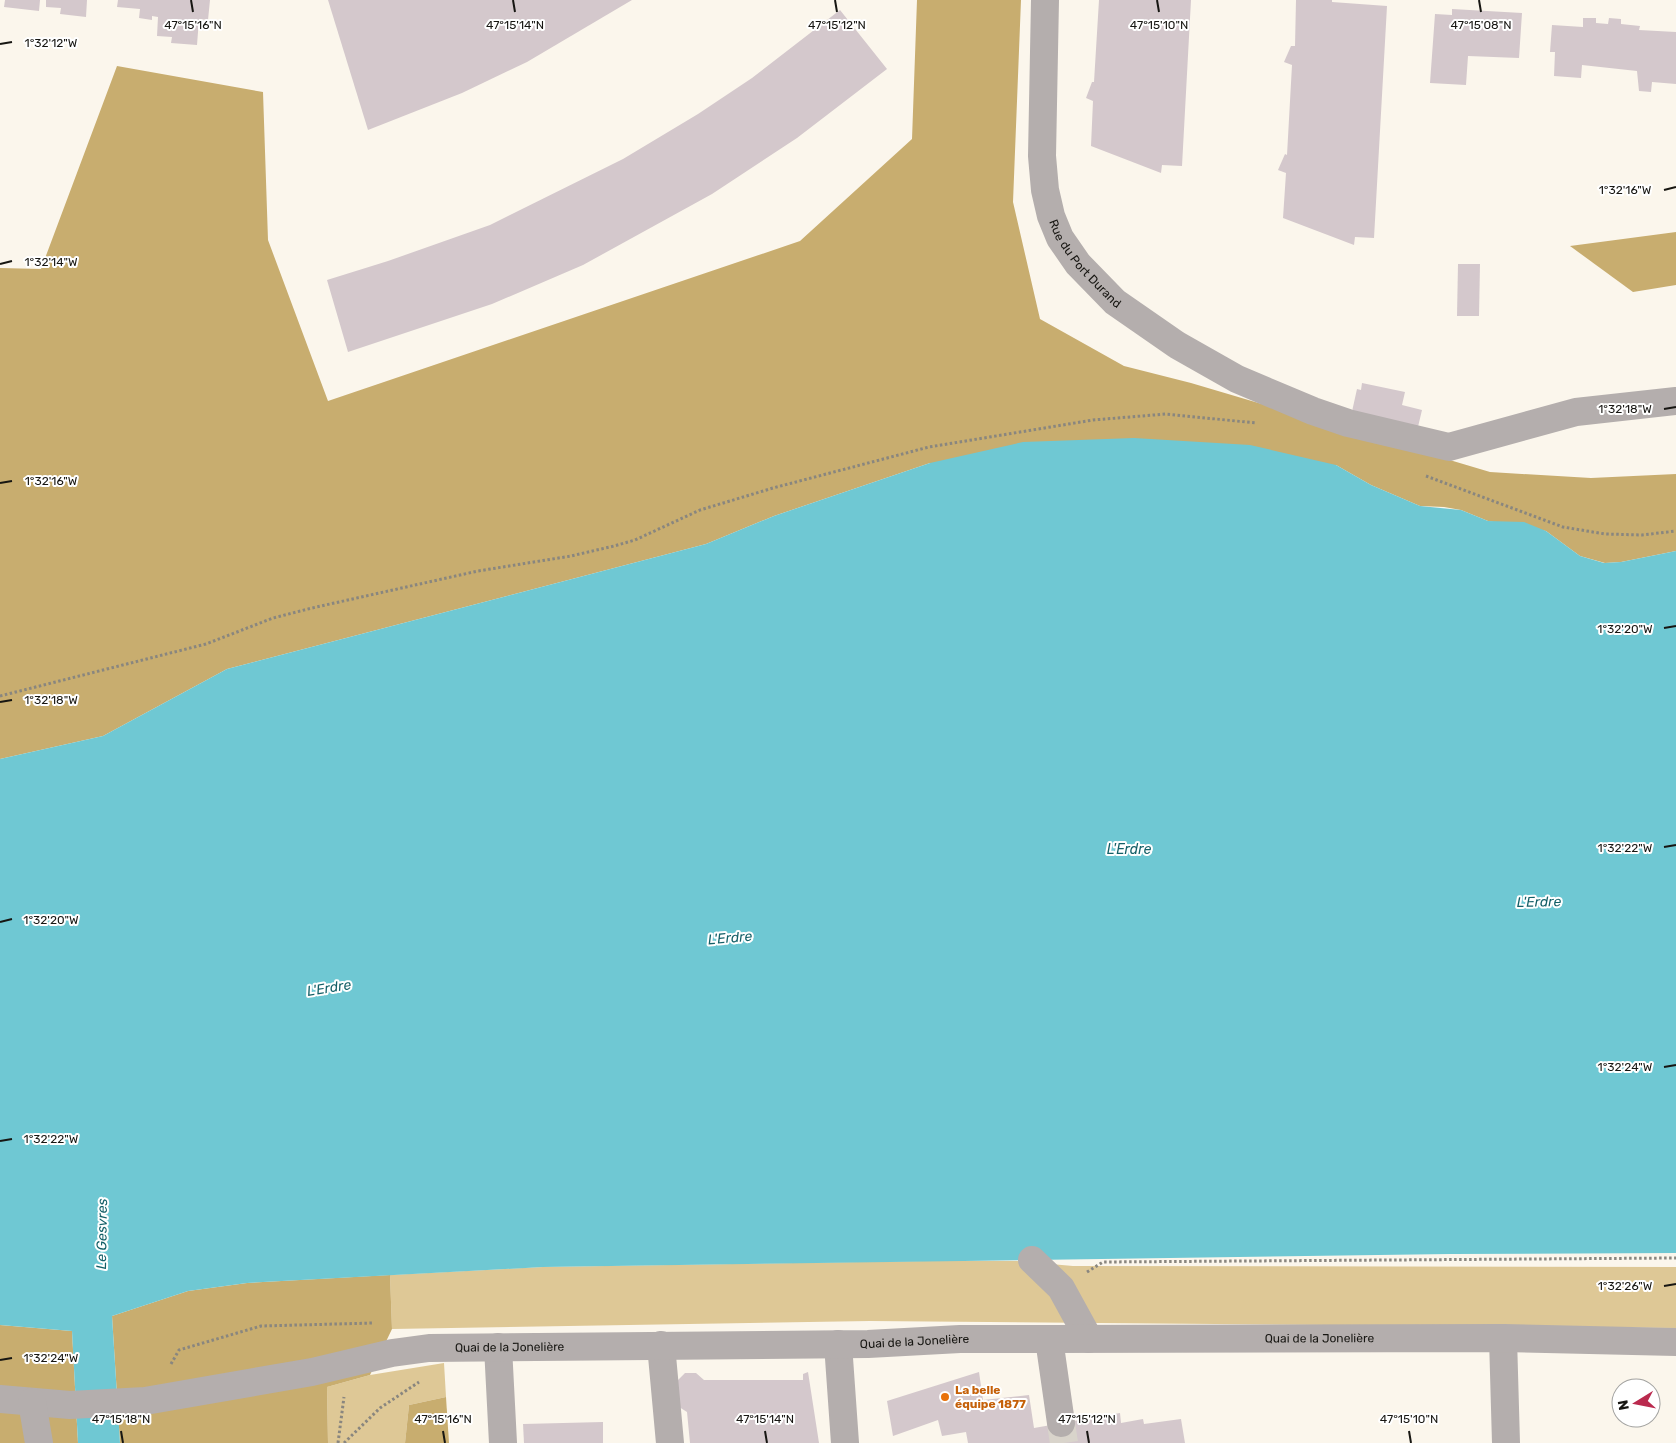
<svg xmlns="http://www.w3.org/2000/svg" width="1676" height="1443" font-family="Rubik,sans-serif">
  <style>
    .green { fill: #dec896 }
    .forest { fill: #c8ad6f }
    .water { fill: #6fc8d3 }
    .building { fill: #d4c8cc }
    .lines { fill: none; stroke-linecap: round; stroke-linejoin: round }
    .minor-tunnel { stroke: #d9d4cb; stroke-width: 28; stroke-dasharray: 28 14; stroke-linecap: butt }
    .path { stroke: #89867f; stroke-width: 3; stroke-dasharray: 2.5 2.5; stroke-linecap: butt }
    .minor { stroke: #b4aead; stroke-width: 28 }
    .ticks { fill: none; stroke: #171612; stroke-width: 2 }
    .food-dot { fill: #e8710a; stroke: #fff; stroke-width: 2 }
    .labels { text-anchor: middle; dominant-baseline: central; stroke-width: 4; stroke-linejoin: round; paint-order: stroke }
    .street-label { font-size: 12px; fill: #171612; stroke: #fff }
    .food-label { font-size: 12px; font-weight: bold; fill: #c56008; stroke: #fff; text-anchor: start }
    .water-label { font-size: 14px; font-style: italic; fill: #135f67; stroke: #fff }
    .ticks-label { font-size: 12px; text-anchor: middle; fill: #171612; stroke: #fff; stroke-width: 4; stroke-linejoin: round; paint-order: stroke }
  </style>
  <rect width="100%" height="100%" fill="#fbf6ec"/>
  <g class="green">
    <path d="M923,1261H1017L1073,1266L1676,1267V1328L870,1321L392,1329L390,1275L543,1267Z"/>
    <path d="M444,1363L446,1397L409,1405L405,1443H328L327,1387L370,1375Z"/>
  </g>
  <g class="forest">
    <path d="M917,0H1021L1013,202L1040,319L1124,366L1191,383L1490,472L1591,478L1676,474V551L1621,562L1605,563L1580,556L1546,531L1488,521L1461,510L1444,507L1420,506L1371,485L1336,465L930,463L774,516L706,544L227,669L103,736L0,759V268L41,269L117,66L263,92L268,240L328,401L800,241L912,139Z"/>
    <path d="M1676,232V285L1633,292L1570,246Z"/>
    <path d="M390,1275L392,1329L370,1375L327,1387L328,1443H120L112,1316L188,1291L247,1283Z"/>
    <path d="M0,1325L72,1331L78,1443H0Z"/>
    <path d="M446,1397L449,1443H405L409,1405Z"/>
  </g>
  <path class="water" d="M1134,438L1250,445L1336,465L1371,485L1420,506L1461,510L1488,521L1524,522L1546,531L1580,556L1604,563L1621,562L1676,551V1253L1450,1254L543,1267L247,1283L188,1291L112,1316L120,1443H78L72,1331L0,1325V759L103,736L227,669L706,544L774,516L930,463L1023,442Z"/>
  <g class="building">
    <path d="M5,0H40L39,11L4,7Z"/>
    <path d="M46,0H87L86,17L60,14L61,8L46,7Z"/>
    <path d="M118,0H210L208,20L199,19L197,45L171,43L172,37L157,36L158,17L152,16V20L139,18L140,9L117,7Z"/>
    <path d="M328,0H632L527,62L462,93L368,130Z"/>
    <path d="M1099,0H1191L1182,166L1162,165L1161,173L1091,146L1093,101L1086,98L1092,82H1094Z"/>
    <path d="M1296,0H1332V2L1387,6L1374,238L1355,237L1354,245L1283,218L1286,173L1278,170L1285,154L1287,155L1292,65L1284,62L1291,46H1295Z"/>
    <path d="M1452,9L1522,13L1519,58L1468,56L1466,85L1430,83L1435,14L1452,15Z"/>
    <path d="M840,10L887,69L797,138L712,194L583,265L492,304L348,352L327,280L388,261L490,225L623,159L698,114L752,78Z"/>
    <path d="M1583,18H1596V23L1608,24L1609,18L1621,19V24L1640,26L1639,30L1676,32V84L1652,82L1651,92L1639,91L1637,71L1582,65L1581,78L1554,76L1555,52H1550L1552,25L1583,27Z"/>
    <path d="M1458,264H1480L1479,316H1457Z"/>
    <path d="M1362,383L1405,392L1402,405L1422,410L1417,431L1351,416L1357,389L1361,390Z"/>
    <path d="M808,1372L819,1443H690L687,1412L676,1405L675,1383L685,1373H696L704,1380H803V1374Z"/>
    <path d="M979,1372L983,1400L1029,1395L1034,1428L1120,1413L1121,1423L1143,1419L1144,1424L1181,1419L1185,1443H968L966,1432L942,1436L938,1420L893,1436L887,1401Z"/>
    <path d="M603,1422V1443H524L523,1424Z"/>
  </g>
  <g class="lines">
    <path class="minor-tunnel" d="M1061,1423L1064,1443"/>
    <g class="path">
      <path d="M1426,476L1563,527L1605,534L1642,535L1676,531"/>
      <path d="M0,696L206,644L273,618L312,608L478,571L571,556L614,546L635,540L700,510L773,488L929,447L1093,420L1166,414L1256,423"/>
      <path d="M1087,1272L1103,1262L1676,1258"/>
      <path d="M171,1364L179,1350L261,1326L374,1323"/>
      <path d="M338,1443L344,1397"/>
      <path d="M344,1443L380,1408L419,1382"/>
    </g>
    <g class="minor">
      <path id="s1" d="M1045,0L1042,156L1045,190L1051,216L1060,238L1078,264L1115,302L1177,345L1237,379L1313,411L1348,423L1449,447L1576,412L1676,401"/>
      <path d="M1032,1260L1061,1288L1089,1339"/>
      <path d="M1503,1338L1506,1443"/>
      <path d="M1049,1339L1061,1423"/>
      <path d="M838,1344L845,1443"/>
      <path d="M661,1345L670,1443"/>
      <path d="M498,1347L503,1443"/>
      <path id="s2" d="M0,1399L70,1405L145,1401L312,1372L392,1353L429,1348L868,1344L960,1339H1049L1503,1338L1676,1342"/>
      <path d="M32,1402L39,1443"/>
    </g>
  </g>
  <path class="ticks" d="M191,0L193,12M513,0L515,12M835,0L837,12M1157,0L1159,12M1479,0L1481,12M0,44L12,42M1664,190L1676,187M0,264L12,261M1664,409L1676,407M0,483L12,481M1664,628L1676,626M0,702L12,700M1664,847L1676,845M0,922L12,919M1664,1067L1676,1065M0,1141L12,1139M1664,1286L1676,1284M0,1360L12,1358M121,1431L123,1443M443,1431L445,1443M765,1431L767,1443M1087,1431L1089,1443M1409,1431L1411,1443"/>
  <circle class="food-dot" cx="945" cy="1397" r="5"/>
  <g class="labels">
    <g class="street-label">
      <text stroke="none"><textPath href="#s1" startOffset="276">Rue du Port Durand</textPath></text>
      <text stroke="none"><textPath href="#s2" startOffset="1325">Quai de la Jonelière</textPath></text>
      <text stroke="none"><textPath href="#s2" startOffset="920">Quai de la Jonelière</textPath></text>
      <text stroke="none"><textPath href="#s2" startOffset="515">Quai de la Jonelière</textPath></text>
    </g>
    <g class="food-label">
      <text x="955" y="1390">La belle<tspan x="955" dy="14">équipe 1877</tspan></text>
    </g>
    <g class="water-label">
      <text x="1129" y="849">L'Erdre</text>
      <text transform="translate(1539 902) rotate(-1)">L'Erdre</text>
      <text transform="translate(730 938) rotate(-5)">L'Erdre</text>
      <text transform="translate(329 988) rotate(-9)">L'Erdre</text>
      <text transform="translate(102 1234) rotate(-89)">Le Gesvres</text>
    </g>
  </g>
  <g class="ticks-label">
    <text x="1481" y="29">47°15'08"N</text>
    <text x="193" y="29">47°15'16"N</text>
    <text x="515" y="29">47°15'14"N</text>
    <text x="837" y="29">47°15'12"N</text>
    <text x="1159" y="29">47°15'10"N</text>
    <text x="51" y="47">1°32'12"W</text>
    <text x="1625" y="194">1°32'16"W</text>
    <text x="51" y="266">1°32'14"W</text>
    <text x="1625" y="413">1°32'18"W</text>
    <text x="51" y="485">1°32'16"W</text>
    <text x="1625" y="633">1°32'20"W</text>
    <text x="51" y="704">1°32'18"W</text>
    <text x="1625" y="852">1°32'22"W</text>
    <text x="51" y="924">1°32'20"W</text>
    <text x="1625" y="1071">1°32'24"W</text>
    <text x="51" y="1143">1°32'22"W</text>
    <text x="1625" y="1290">1°32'26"W</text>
    <text x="51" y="1362">1°32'24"W</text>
    <text x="121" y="1423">47°15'18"N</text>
    <text x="443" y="1423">47°15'16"N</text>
    <text x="765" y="1423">47°15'14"N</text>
    <text x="1087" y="1423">47°15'12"N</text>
    <text x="1409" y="1423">47°15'10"N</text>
  </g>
  <g transform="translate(1636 1403) rotate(260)"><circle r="24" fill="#ffffff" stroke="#a2a2a0"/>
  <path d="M0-4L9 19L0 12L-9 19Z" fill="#ba2a4e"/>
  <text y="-8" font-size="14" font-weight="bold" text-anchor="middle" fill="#171612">N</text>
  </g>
</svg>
